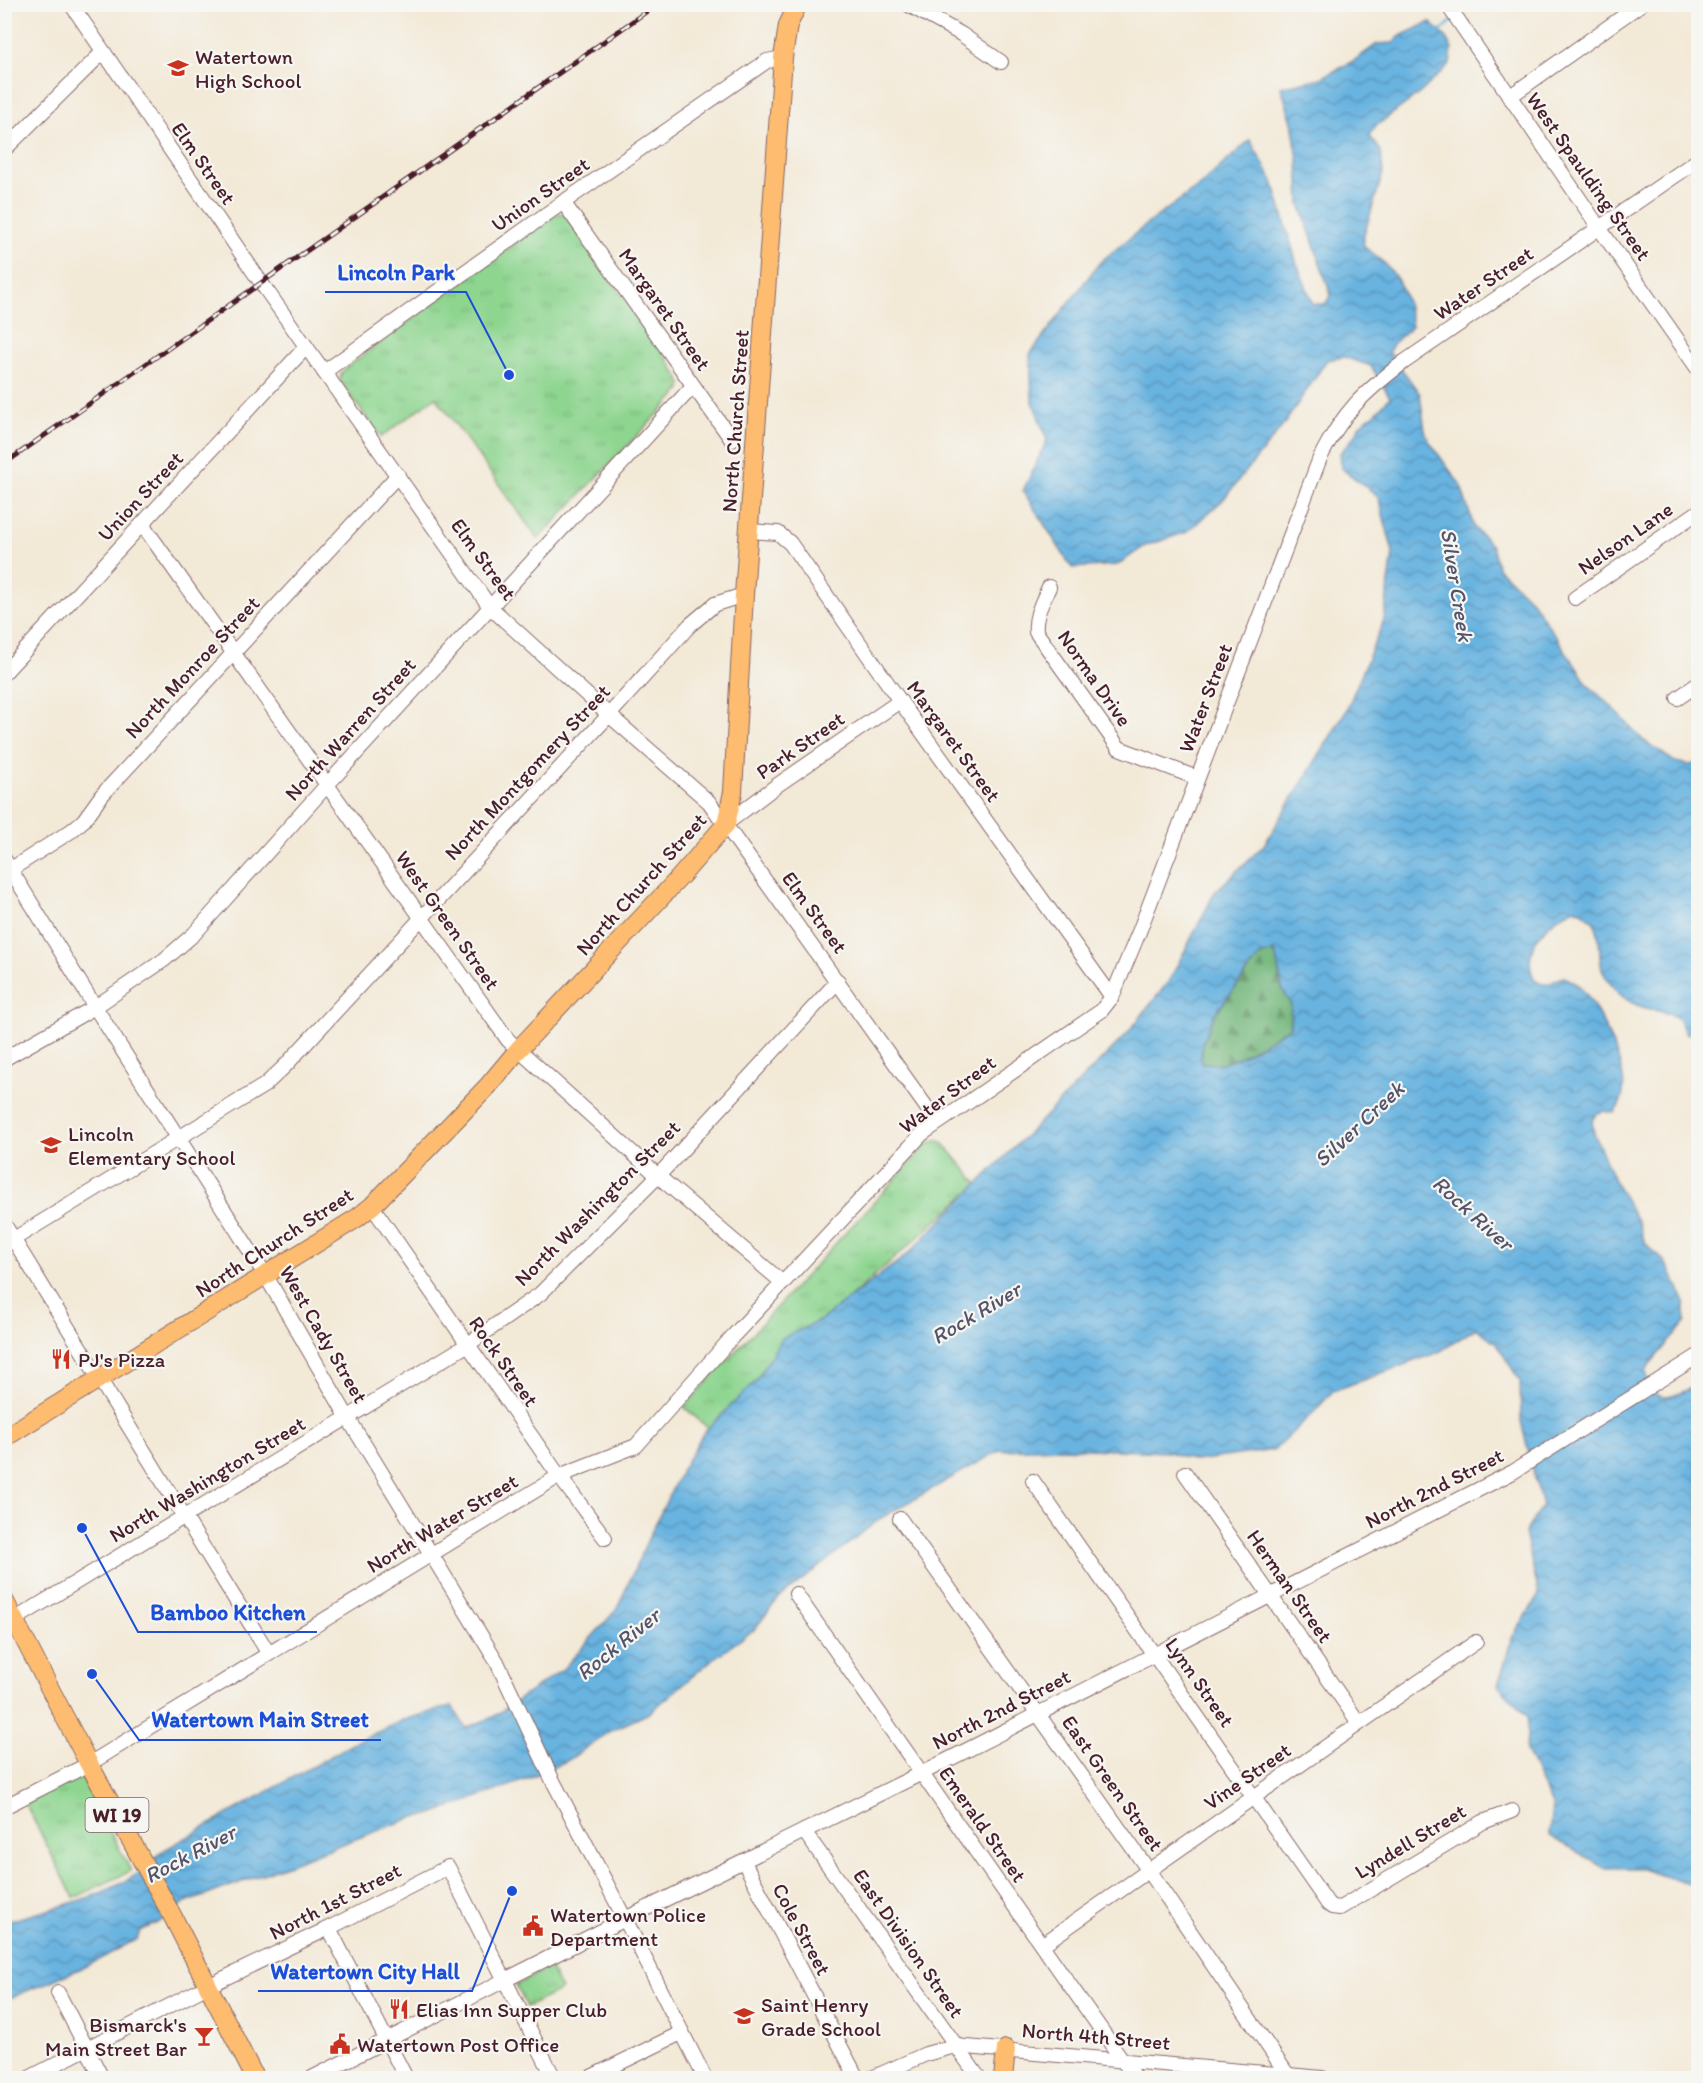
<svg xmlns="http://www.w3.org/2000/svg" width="1703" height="2083" font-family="Itim,sans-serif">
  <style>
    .grass { fill: url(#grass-tufts); stroke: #6c7a5e; stroke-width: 1.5 }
    .forest { fill: url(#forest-firs); stroke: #5e6a52; stroke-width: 1.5 }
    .water { fill: url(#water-waves); stroke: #586986; stroke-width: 1.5; fill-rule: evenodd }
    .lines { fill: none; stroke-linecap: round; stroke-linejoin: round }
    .stream { stroke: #67b3e0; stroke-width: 3 }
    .minor-casing { stroke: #856667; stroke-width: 16 }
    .major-casing { stroke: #856667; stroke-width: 20 }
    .minor { stroke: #fff; stroke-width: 14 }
    .major { stroke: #fdbc6f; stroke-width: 18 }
    .rail-casing { stroke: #4a1f2b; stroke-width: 5 }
    .rail { stroke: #f6f6f2; stroke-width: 3; stroke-dasharray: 9; stroke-linecap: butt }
    .labels { text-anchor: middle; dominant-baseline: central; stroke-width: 4.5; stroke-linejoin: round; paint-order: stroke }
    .shield { fill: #f6f6f2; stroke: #7e6067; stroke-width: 1.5 }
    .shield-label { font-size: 20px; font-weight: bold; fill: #4a1f2b }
    .poi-label { font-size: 21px; fill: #4a1f2b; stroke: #f6f6f2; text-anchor: start }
    .street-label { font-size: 21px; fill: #4a1f2b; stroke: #f6f6f2 }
    .water-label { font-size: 22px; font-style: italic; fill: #54536a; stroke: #f6f6f2 }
    .leader { fill: none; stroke: #1d4ed8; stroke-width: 2 }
    .callout-dot { fill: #1d4ed8; stroke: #f6f6f2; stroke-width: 2 }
    .callout-label { font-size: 22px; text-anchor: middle; font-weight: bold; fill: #1d4ed8; stroke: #f6f6f2; stroke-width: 4.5; stroke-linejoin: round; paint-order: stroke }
  </style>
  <defs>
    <pattern id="grass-tufts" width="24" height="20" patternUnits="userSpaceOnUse" patternTransform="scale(1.5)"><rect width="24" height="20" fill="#8ed590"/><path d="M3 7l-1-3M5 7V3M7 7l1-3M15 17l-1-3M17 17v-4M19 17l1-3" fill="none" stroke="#7cb67c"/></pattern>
    <pattern id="forest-firs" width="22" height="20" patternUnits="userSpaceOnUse" patternTransform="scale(1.5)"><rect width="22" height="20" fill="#72b67a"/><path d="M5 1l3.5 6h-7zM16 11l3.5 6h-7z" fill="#609364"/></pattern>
    <pattern id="water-waves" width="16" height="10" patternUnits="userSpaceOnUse" patternTransform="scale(1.5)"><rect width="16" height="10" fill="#67b3e0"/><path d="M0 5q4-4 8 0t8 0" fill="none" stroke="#5791b6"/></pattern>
  </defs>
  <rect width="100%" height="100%" fill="#f6f6f2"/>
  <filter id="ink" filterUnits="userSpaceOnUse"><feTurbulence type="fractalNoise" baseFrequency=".0167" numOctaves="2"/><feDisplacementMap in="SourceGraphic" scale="12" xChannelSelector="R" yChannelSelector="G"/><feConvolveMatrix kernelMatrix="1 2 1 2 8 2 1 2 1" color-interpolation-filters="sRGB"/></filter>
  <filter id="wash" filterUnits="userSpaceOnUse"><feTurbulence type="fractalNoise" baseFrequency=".008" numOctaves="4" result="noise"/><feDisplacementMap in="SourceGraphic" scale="24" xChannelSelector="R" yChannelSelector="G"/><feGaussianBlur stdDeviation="1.35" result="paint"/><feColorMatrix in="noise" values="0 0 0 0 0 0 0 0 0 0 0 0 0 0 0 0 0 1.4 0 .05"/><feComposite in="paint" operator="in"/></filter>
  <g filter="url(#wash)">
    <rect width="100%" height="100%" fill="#f3e9d7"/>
    <g class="grass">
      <path d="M560,213L566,216L670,363L682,384L680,391L538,539L436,397L381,437L341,383C339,375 341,372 347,367L552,216Z"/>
      <path d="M935,1141H940L944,1144L978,1184L821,1323L708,1428L684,1407L927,1145Z"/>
      <path d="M79,1772L131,1871L74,1898L24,1801Z"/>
      <path d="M550,1967L561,1990L527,2007L516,1985Z"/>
    </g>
    <path class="forest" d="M1275,950L1282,989L1291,1004L1290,1027L1246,1054L1222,1064L1201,1063L1202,1045L1214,1015L1260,956Z"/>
    <path class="water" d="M1430,22L1445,36L1452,49L1450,64L1419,94L1376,126L1369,135L1381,152L1383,173L1363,238L1364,247C1396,268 1406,289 1412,326L1393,344L1389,352L1420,394L1425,431L1429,441L1461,486L1474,527L1492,546L1498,568L1532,601L1589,686L1610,705L1642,739L1675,762L1690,765L1698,763V1011L1690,1018V1033L1686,1034L1678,1018C1660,1008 1638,1011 1621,995C1614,989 1605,978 1602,969C1596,944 1607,921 1575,908C1550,919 1523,944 1532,974C1534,980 1539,985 1546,984C1552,984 1557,978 1564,977C1569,979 1575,982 1579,986C1595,1001 1620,1056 1623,1078C1625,1091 1622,1103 1614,1113L1603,1111L1596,1114L1592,1121L1594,1133L1614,1180L1639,1224L1645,1243L1665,1262L1679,1289L1684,1301L1686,1322L1649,1365L1646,1372C1655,1411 1674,1395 1698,1385V1730L1694,1733L1698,1741V1887L1639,1868H1604L1549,1835L1552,1805L1526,1751L1528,1716L1498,1685L1512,1638L1539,1595L1525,1533L1542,1506L1521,1421L1520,1381L1496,1343L1476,1328L1439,1352L1333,1391L1316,1410L1274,1450L1195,1461L1169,1452L1060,1448L1000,1450L881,1518L778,1599L754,1630L714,1658L649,1713L610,1731L570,1759L531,1778L429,1815L414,1817L183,1904L158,1923L140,1931L137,1939L89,1965L5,2000V1922C46,1910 136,1891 159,1853L354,1743L403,1720L452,1706L466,1728L493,1717L563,1669L617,1609L648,1539L681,1471L704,1432L755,1382L782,1338L819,1321L908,1254L1126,1035L1169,981L1215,892L1264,845L1347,709L1384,620L1393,552L1378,496L1341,468L1340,453L1357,433L1359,426L1368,418L1374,415L1390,397L1371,366L1344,357L1327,360L1282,427L1222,501L1187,532L1145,546L1117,565L1072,568L1023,491L1047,440L1032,399L1030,354L1100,262L1152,220L1199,186L1250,140L1273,181L1296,261L1313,304H1325L1331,295L1300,204L1298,159L1292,122L1281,87L1321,78L1355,60L1377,44L1393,43L1400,36ZM1275,951L1282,989L1291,1004L1290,1027L1246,1054L1223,1064L1201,1063L1202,1045L1214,1015L1260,956Z"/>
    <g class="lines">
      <g class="stream">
        <path d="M1459,15L1472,4"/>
        <path d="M1439,33L1452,21"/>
      </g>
    </g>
  </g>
  <g filter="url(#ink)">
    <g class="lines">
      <g class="minor-casing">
        <g id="minor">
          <path d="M71,4L262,284L490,607L609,715L709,802L937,1122"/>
          <path d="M907,4L961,34L1001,62"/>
          <path d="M1447,4L1600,229L1698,369"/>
          <path d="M1509,97L1641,4"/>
          <path d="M4,150L103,52"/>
          <path d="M563,202L732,440"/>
          <path d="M324,372L555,208L767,61L783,58"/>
          <path d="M142,524L508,1040L658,1176L783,1283"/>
          <path d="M749,531L778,533L790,543L900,701L1112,997"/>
          <path d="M1049,587C1043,601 1034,616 1036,632L1119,748L1197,778"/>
          <path d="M1575,598L1698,512"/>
          <path d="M4,673L306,347"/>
          <path d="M1678,698L1698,684"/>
          <path d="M726,824L776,786L900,701"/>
          <path d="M4,859L95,1007L266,1276L348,1418L497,1662L552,1779L625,1919L705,2078"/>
          <path d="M5,873L71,831L84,820L102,795L398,475"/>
          <path d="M4,1059L95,1007L164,960L194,934L327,785L693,386"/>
          <path d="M372,1206L559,1476L605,1538"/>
          <path d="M4,1224L269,1654"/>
          <path d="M4,1245L265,1085L285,1066L609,715L690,625L715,604L744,595"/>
          <path d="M1185,1473L1359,1723"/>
          <path d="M1033,1481L1328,1904L1332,1907L1340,1908L1483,1822L1512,1811"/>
          <path d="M900,1519L1149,1871L1287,2074"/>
          <path d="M796,1594L1135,2078"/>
          <path d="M4,1626L467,1345L540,1294L658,1176L838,981"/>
          <path d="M4,1807L89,1764L559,1476L636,1446L734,1335L922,1134L1101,1011L1112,997L1139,932L1320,458C1343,412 1363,393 1404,362L1698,160"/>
          <path d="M804,1831L979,2078"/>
          <path d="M744,1862L857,2078"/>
          <path d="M329,1928L406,2078"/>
          <path d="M1042,1945L1476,1642"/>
          <path d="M58,1993L102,2078"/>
          <path d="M29,2078L208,1986L329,1928L448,1867L554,2078"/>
          <path d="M312,2078L625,1919L922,1773L1513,1472L1698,1356"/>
          <path d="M589,2078L681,2033"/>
          <path d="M872,2078L926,2054L955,2046L1322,2078"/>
        </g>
      </g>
      <g class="major-casing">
        <g id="major">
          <path d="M4,1438L357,1218L372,1206L488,1086L518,1050L680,877L726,824L733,792L744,595L783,58L788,25L798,4"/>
          <path d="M4,1600L89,1764L173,1917L255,2078"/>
          <path d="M1003,2078L1006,2049"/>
        </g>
      </g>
      <use href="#minor" class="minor"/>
      <use href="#major" class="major"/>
      <g class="rail-casing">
        <path id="rail" d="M4,464L657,4"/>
      </g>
      <use href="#rail" class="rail"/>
    </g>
  </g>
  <defs>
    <g id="school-bare" transform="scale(1.62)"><path d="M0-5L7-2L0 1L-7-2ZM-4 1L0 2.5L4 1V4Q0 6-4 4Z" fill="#c8321e" stroke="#f6f6f2" stroke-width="2.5" paint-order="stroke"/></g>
    <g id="restaurant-bare" transform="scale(1.62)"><path d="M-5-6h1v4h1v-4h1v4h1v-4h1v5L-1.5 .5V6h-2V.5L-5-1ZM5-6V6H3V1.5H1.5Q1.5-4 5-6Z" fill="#c8321e" stroke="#f6f6f2" stroke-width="2.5" paint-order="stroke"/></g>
    <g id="civic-bare" transform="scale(1.62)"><path d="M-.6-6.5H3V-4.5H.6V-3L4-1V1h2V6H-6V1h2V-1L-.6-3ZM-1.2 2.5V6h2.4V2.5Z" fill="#c8321e" stroke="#f6f6f2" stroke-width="2.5" paint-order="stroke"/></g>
    <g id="bar-bare" transform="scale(1.62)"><path d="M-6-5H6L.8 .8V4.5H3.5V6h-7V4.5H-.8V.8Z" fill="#c8321e" stroke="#f6f6f2" stroke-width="2.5" paint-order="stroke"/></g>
  </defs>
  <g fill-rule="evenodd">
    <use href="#school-bare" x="178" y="68"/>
    <use href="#school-bare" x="51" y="1145"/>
    <use href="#restaurant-bare" x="61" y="1359"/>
    <use href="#civic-bare" x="533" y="1926"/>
    <use href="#restaurant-bare" x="399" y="2009"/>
    <use href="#school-bare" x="744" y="2016"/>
    <use href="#bar-bare" x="204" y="2036"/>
    <use href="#civic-bare" x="340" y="2044"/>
  </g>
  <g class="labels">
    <rect class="shield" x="85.5" y="1798" width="63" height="34" rx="4.5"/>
    <g class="shield-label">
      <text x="117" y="1815">WI 19</text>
    </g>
    <g class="poi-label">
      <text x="195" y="56">Watertown<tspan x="195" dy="24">High School</tspan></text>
      <text x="68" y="1133">Lincoln<tspan x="68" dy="24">Elementary School</tspan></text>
      <text x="78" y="1359">PJ's Pizza</text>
      <text x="550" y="1914">Watertown Police<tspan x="550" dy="24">Department</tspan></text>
      <text x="761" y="2004">Saint Henry<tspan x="761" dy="24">Grade School</tspan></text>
      <text x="416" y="2009">Elias Inn Supper Club</text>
      <text x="187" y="2024" text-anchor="end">Bismarck's<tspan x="187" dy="24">Main Street Bar</tspan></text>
      <text x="357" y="2044">Watertown Post Office</text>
    </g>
    <g class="street-label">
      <text transform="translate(204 163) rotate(55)">Elm Street</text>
      <text transform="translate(1589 176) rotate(55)">West Spaulding Street</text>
      <text transform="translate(540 194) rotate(-35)">Union Street</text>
      <text transform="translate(1483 283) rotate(-34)">Water Street</text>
      <text transform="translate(665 309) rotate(55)">Margaret Street</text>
      <text transform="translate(735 421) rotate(-86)">North Church Street</text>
      <text transform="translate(140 496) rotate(-47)">Union Street</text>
      <text transform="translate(1625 538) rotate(-35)">Nelson Lane</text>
      <text transform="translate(484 559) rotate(54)">Elm Street</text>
      <text transform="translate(192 667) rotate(-47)">North Monroe Street</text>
      <text transform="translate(1095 678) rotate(55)">Norma Drive</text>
      <text transform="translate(1205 698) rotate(-69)">Water Street</text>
      <text transform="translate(350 729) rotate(-48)">North Warren Street</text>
      <text transform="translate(954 741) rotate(54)">Margaret Street</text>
      <text transform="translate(800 745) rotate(-35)">Park Street</text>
      <text transform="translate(527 772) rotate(-47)">North Montgomery Street</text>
      <text transform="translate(641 884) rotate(-48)">North Church Street</text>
      <text transform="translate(815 912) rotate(54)">Elm Street</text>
      <text transform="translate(448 920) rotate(55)">West Green Street</text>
      <text transform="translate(947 1094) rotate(-37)">Water Street</text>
      <text transform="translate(597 1203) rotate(-45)">North Washington Street</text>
      <text transform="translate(274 1242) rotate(-33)">North Church Street</text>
      <text transform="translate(324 1334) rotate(60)">West Cady Street</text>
      <text transform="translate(504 1361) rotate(55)">Rock Street</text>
      <text transform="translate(207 1479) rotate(-31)">North Washington Street</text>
      <text transform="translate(1434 1488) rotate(-27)">North 2nd Street</text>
      <text transform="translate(442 1523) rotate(-31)">North Water Street</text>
      <text transform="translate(1290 1586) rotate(55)">Herman Street</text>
      <text transform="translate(1200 1682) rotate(55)">Lynn Street</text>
      <text transform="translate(1001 1709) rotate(-27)">North 2nd Street</text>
      <text transform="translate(1247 1776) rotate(-35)">Vine Street</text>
      <text transform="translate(1113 1783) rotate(55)">East Green Street</text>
      <text transform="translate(983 1824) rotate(55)">Emerald Street</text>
      <text transform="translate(1410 1841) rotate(-31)">Lyndell Street</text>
      <text transform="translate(335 1901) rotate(-27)">North 1st Street</text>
      <text transform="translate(802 1929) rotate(62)">Cole Street</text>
      <text transform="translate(909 1943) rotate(55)">East Division Street</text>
      <text transform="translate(1096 2036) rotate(5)">North 4th Street</text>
    </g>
    <g class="water-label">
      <text transform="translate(1457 585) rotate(81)">Silver Creek</text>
      <text transform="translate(1359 1124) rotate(-43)">Silver Creek</text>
      <text transform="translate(1473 1213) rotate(42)">Rock River</text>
      <text transform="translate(976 1313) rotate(-31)">Rock River</text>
      <text transform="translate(618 1644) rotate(-39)">Rock River</text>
      <text transform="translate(190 1854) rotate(-28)">Rock River</text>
    </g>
  </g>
  <path class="leader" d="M509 375L466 292H325M82 1528L138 1632H317M92 1674L139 1740H381M512 1891L472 1991H258"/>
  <g class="callout-dot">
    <circle cx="509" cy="375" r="6"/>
    <circle cx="82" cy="1528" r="6"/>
    <circle cx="92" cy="1674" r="6"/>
    <circle cx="512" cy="1891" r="6"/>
  </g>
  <g class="callout-label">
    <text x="396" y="280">Lincoln Park</text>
    <text x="228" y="1620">Bamboo Kitchen</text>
    <text x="260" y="1727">Watertown Main Street</text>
    <text x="365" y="1979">Watertown City Hall</text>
  </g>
  <rect width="1703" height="2083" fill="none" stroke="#f6f6f2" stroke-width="24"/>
</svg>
